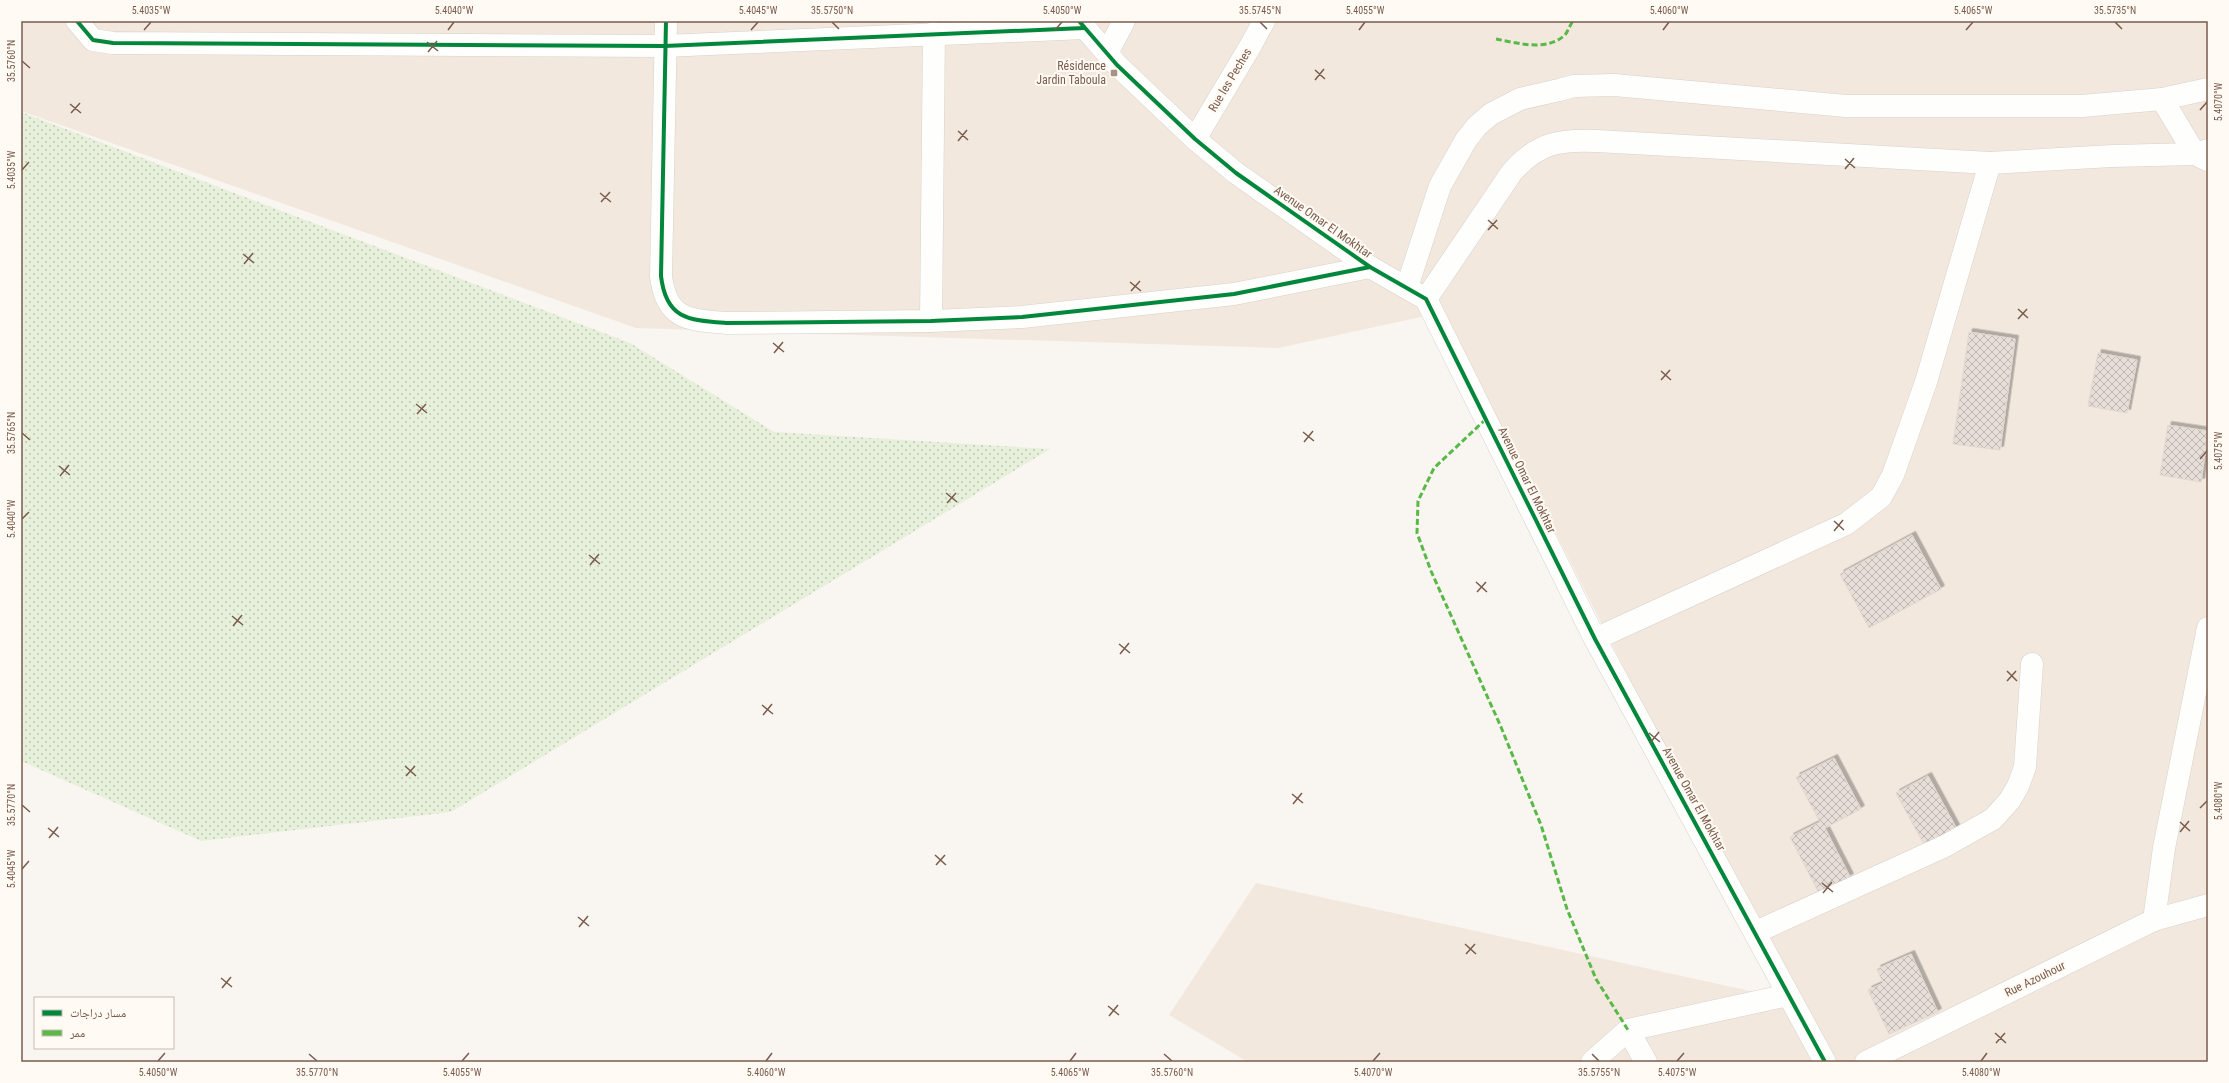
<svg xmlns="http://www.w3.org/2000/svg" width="2229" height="1083" font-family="'Roboto Condensed','Noto Naskh Arabic',sans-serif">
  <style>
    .residential { fill: #f2e8de }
    .grass { fill: url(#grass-dots) }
    .building { fill: url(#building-cross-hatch); stroke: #e2d8d2; filter: url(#shadow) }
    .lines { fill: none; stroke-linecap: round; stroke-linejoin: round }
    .minor-casing { stroke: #d7d1cb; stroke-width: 23 }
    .minor { stroke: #fefefd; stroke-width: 22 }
    .quiet { stroke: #58b947; stroke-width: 3; stroke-dasharray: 6 3; stroke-linecap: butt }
    .cycleway-casing { stroke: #fffaf3; stroke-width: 6 }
    .cycleway { stroke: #00873e; stroke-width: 4 }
    .ticks { fill: none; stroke: #7a5c4d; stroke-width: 1.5 }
    .poi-dot { fill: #a69286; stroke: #fffaf3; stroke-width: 1.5 }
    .labels { text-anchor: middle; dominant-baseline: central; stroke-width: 4; stroke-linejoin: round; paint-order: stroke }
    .poi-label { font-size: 12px; fill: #7a5c4d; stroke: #fffaf3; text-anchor: end }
    .street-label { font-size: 12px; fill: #7a5c4d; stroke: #fffaf3 }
    .neatline { fill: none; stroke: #7a5c4d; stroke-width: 1.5 }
    .ticks-label { font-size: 10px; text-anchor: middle; fill: #7a5c4d }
  </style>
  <defs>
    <pattern id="grass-dots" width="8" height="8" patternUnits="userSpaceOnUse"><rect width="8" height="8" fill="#e7f0db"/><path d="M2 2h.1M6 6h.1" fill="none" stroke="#c0c6b4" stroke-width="1.8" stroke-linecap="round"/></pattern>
    <pattern id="building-cross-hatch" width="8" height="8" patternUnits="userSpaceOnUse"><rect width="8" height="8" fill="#e6ded7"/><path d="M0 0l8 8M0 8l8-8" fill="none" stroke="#bfb7b1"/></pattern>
    <filter id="shadow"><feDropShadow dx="3.5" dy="-3.5" stdDeviation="0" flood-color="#0004"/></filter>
  </defs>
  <rect width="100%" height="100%" fill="#f9f5f0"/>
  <path class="residential" d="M23,21H2208V1062H1248L1169,1015L1256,883L1792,1000L1444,312L1278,348L636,328L21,111V25Z"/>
  <path class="grass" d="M21,112L630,343L774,432L1050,449L451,812L201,841L21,761Z"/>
  <g class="building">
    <path d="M1969,332L2015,339L2000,450L1953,444Z"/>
    <path d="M2098,353L2137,360L2127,413L2088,406Z"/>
    <path d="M2168,425L2208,431L2201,482L2160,475Z"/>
    <path d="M1912,535L1941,589L1869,628L1840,574Z"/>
    <path d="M1834,758L1861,809L1825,828L1850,877L1819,893L1790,837L1820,822L1796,777Z"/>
    <path d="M1928,776L1959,833L1927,850L1896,793Z"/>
    <path d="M1911,954L1938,1012L1889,1034L1868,990L1883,983L1877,969Z"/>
  </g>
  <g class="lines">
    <g class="minor-casing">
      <g id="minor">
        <path d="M77,21L93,40L113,43L664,46L1084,28"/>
        <path d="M666,21L661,276C666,319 688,320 726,323L931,321L1022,317L1234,294L1370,267"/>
        <path d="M1079,21L1117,65L1195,139L1236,173L1370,267L1426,299L1595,639L1825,1062"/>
        <path d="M1107,53L1124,21"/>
        <path d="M2162,99L2195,154L2207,160"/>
        <path d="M1195,139L1251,45L1264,21"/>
        <path d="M1407,287L1440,186L1466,140L1477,126L1491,114L1520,99L1559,90L1574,86L1614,85L1846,106H2082L2162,99L2208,89"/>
        <path d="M1426,299L1512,172C1538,143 1559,139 1597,141L1990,163L2112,156L2195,154L2208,150"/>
        <path d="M931,321L934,33"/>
        <path d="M1595,639L1846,524L1881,497L1893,475L1926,382L1990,163"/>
        <path d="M2154,920L2164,848L2208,628"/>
        <path d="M1756,932L1945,846L1993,819L2010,800L2018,786L2025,767L2032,664"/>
        <path d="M1628,1030L1646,1062"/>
        <path d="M1592,1062L1628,1030L1788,995"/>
        <path d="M1866,1062L2154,920L2208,905"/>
      </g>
    </g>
    <use href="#minor" class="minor"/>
    <g class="quiet">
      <path d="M1496,39C1518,43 1546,52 1565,35C1568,31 1570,25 1573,21"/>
      <path d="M1486,419L1434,468L1418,501L1417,533L1431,571L1501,727L1541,825L1567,909L1596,979L1628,1030"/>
    </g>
    <g class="cycleway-casing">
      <g id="cycleway">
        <path d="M77,21L93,40L113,43L664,46L1084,28"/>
        <path d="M666,21L661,276C666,319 688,320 726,323L931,321L1022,317L1234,294L1370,267"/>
        <path d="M1079,21L1117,65L1195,139L1236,173L1370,267L1426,299L1595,639L1825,1062"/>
      </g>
    </g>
    <use href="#cycleway" class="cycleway"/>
  </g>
  <path class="ticks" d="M832,22L839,29M1260,22L1267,29M2115,22L2122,29M144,30L151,22M448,30L454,22M751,30L758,22M1055,30L1062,22M1359,30L1365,22M1663,30L1669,22M1966,30L1973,22M427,42L438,51M428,52L437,41M22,61L30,68M1315,70L1325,79M1315,80L1324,69M70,104L81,113M2200,110L2207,102M71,113L80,103M958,131L968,140M958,141L967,130M1845,159L1855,168M1845,169L1854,158M22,170L29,162M600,193L611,202M601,202L610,192M1488,220L1498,229M1488,230L1497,220M243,254L254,263M244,264L253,253M1130,282L1141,291M1131,291L1140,281M2018,309L2028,318M2018,319L2027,309M773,343L784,352M774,353L783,342M1661,371L1671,380M1661,380L1670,370M416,404L427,413M417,414L426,404M1303,432L1314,441M22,433L30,440M1304,442L1313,431M2200,459L2207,451M59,466L70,475M60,476L69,465M946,493L957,502M947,503L956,493M22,519L29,512M1834,521L1844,530M1834,531L1843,520M589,555L600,564M590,565L599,554M1476,582L1487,592M1477,592L1486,582M232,616L243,625M233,626L242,615M1119,644L1130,653M1120,654L1129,643M2007,671L2017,681M2007,681L2016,671M762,705L773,714M763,715L772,704M1649,733L1660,742M1650,743L1659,732M405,766L416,776M406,776L415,766M1292,794L1303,803M1293,804L1302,793M22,805L30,812M2200,808L2207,801M2180,822L2190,831M48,828L59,837M2180,832L2189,821M49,838L58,827M935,855L946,865M936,865L945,855M22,869L29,861M1822,883L1833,892M1823,893L1832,882M578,917L589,926M579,927L588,916M1465,944L1476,954M1466,954L1475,944M221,978L232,987M222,988L231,977M1108,1006L1119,1015M1109,1016L1118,1005M1995,1033L2006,1043M1996,1043L2005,1033M309,1054L317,1061M1164,1054L1172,1061M1592,1054L1599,1061M158,1061L165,1053M462,1061L469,1053M766,1061L772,1053M1070,1061L1076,1053M1373,1061L1380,1053M1677,1061L1684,1053M1981,1061L1987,1053"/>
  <rect class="poi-dot" x="1110" y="69" width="8" height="8" rx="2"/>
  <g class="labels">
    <g class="poi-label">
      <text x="1106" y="66">Résidence<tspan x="1106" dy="14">Jardin Taboula</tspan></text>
    </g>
    <g class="street-label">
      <text transform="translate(1230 80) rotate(-59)">Rue les Peches</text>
      <text transform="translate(1323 222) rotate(35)">Avenue Omar El Mokhtar</text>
      <text transform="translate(1527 480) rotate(64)">Avenue Omar El Mokhtar</text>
      <text transform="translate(1694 799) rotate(61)">Avenue Omar El Mokhtar</text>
      <text transform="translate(2035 979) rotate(-26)">Rue Azouhour</text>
    </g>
  </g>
  <rect width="2229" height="1083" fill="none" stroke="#fffaf3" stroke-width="44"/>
  <rect x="34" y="997" width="140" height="52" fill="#fffaf3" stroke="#cabbb1"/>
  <rect x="42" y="1010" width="20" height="6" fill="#00873e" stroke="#cabbb1"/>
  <text x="70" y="1017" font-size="12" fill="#7a5c4d">مسار دراجات</text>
  <rect x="42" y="1030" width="20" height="6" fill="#58b947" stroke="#cabbb1"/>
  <text x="70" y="1037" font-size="12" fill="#7a5c4d">ممر</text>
  <rect x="22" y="22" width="2185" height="1039" class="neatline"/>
  <g class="ticks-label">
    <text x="151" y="14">5.4035°W</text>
    <text x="454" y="14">5.4040°W</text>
    <text x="758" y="14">5.4045°W</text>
    <text x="832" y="14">35.5750°N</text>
    <text x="1062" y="14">5.4050°W</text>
    <text x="1260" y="14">35.5745°N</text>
    <text x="1365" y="14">5.4055°W</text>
    <text x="1669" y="14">5.4060°W</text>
    <text x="1973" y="14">5.4065°W</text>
    <text x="2115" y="14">35.5735°N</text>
    <text transform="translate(11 61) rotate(-90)" y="4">35.5760°N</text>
    <text transform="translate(2218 102) rotate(-90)" y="4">5.4070°W</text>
    <text transform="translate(11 170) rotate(-90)" y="4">5.4035°W</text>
    <text transform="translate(11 433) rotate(-90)" y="4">35.5765°N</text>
    <text transform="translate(2218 451) rotate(-90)" y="4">5.4075°W</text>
    <text transform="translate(11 519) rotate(-90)" y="4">5.4040°W</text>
    <text transform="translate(2218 801) rotate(-90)" y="4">5.4080°W</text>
    <text transform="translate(11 805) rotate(-90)" y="4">35.5770°N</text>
    <text transform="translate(11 869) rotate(-90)" y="4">5.4045°W</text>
    <text x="158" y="1076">5.4050°W</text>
    <text x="317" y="1076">35.5770°N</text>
    <text x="462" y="1076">5.4055°W</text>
    <text x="766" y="1076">5.4060°W</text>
    <text x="1070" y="1076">5.4065°W</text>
    <text x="1172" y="1076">35.5760°N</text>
    <text x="1373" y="1076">5.4070°W</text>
    <text x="1599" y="1076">35.5755°N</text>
    <text x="1677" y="1076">5.4075°W</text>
    <text x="1981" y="1076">5.4080°W</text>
  </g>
</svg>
